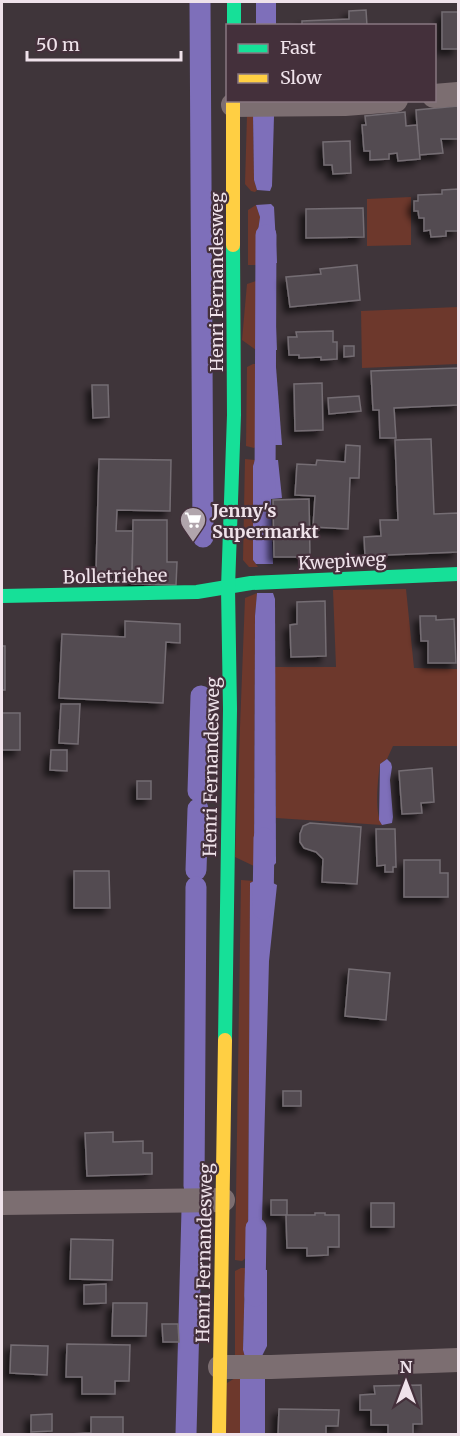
<svg xmlns="http://www.w3.org/2000/svg" width="460" height="1436" font-family="Merriweather,serif">
  <style>
    .green { fill: #6d382c }
    .water { fill: #7e6fba }
    .lines { fill: none; stroke-linecap: round; stroke-linejoin: round }
    .canal { stroke: #7e6fba; stroke-width: 21 }
    .building { fill: #524b51; stroke: #746d73; stroke-width: 1.5; filter: url(#shadow) }
    .street { stroke: #7c6e71; stroke-width: 24 }
    .fast { stroke: #16e098; stroke-width: 14 }
    .slow { stroke: #ffcf43; stroke-width: 14 }
    .labels { text-anchor: middle; dominant-baseline: central; stroke-width: 4.5; stroke-linejoin: round; paint-order: stroke }
    .street-label { font-size: 18px; fill: #efe2ea; stroke: #44303b }
    .poi-label { font-size: 18px; font-weight: bold; fill: #efe2ea; stroke: #44303b; text-anchor: start }
  </style>
  <defs>
    <filter id="shadow"><feDropShadow dx="-5.5" dy="5.5" stdDeviation="3" flood-color="#0009"/></filter>
  </defs>
  <rect width="100%" height="100%" fill="#3f353a"/>
  <g class="green">
    <path d="M253,114L254,180L257,190L255,192L251,191L245,184L247,115Z"/>
    <path d="M411,197V245L367,246V199Z"/>
    <path d="M256,205L260,217L256,245L258,265H248V210Z"/>
    <path d="M256,281L259,284L256,350L242,340L247,284Z"/>
    <path d="M458,307V364L362,368L361,311Z"/>
    <path d="M253,364H259L258,445L254,448L246,446L247,367Z"/>
    <path d="M245,459L255,460L253,466V560L258,567H249L243,560Z"/>
    <path d="M406,589L414,668L458,669V746H393L387,759L380,764C378,778 374,813 382,825L276,818L275,667H336L333,590Z"/>
    <path d="M257,593L255,616L254,865L256,867L235,857L245,598Z"/>
    <path d="M241,880L254,881L250,883L248,1256L242,1261L235,1260Z"/>
    <path d="M241,1268H251L245,1272L243,1350L245,1357H235V1271Z"/>
    <path d="M240,1375V1434H226L227,1383Z"/>
  </g>
  <g class="water">
    <rect x="256" y="2" width="20" height="23"/>
    <path d="M253,114L274,116L272,186L270,191L257,190L254,180Z"/>
    <path d="M271,204L274,207L277,263L258,265L256,245L260,217L256,205Z"/>
    <path d="M258,278H274L277,350H256L259,284L256,281Z"/>
    <path d="M259,364H273L276,367L282,445H258L257,366Z"/>
    <path d="M255,460H278L282,498L271,499L273,564H256L253,560V466Z"/>
    <path d="M257,593H273L275,599L276,863L271,868L254,865L255,616Z"/>
    <path d="M387,759L391,763L392,767L390,780L393,817L392,823L382,825L379,820L380,764Z"/>
    <path d="M254,881L271,882L277,885L269,961L261,1257L248,1256L250,883Z"/>
    <path d="M251,1268L267,1270V1346L261,1358L245,1357L243,1350L245,1272Z"/>
    <rect x="240" y="1375" width="25" height="59"/>
  </g>
  <g class="lines">
    <g class="canal">
      <path d="M200,2L203,537"/>
      <path d="M265,489L266,235"/>
      <path d="M198,791L201,696"/>
      <path d="M196,870L198,809"/>
      <path d="M263,909L264,838"/>
      <path d="M194,1186L196,887"/>
      <path d="M255,1296L256,1228"/>
      <path d="M186,1434L192,1210"/>
    </g>
  </g>
  <g class="building">
    <path d="M366,10L367,26H302V21L349,19V11Z"/>
    <rect x="442" y="12" width="16" height="37"/>
    <path d="M458,106V139H441L443,153L419,155L416,110Z"/>
    <path d="M405,112L406,126L417,125L420,159L398,161L397,153L389,154V159L370,160V151H364L362,125H366L365,116Z"/>
    <path d="M350,141L351,173L333,174L332,165H324L323,142Z"/>
    <path d="M458,189V231H446V236L431,237L430,230L424,231V218H419L418,211H414V201H418V195L442,194V190Z"/>
    <path d="M363,208L364,237L306,238V209Z"/>
    <path d="M357,265L360,300L290,307L286,277L321,274L320,269Z"/>
    <path d="M333,331V342H337V359L321,360V357L299,358V355H289L288,337H297L296,332Z"/>
    <path d="M344,346H354V356L344,357Z"/>
    <path d="M458,368V405L394,408L396,438H380L379,410H373L371,371Z"/>
    <path d="M322,383L323,430L295,431L294,384Z"/>
    <path d="M92,385H108L109,417L93,418Z"/>
    <path d="M359,396L361,411L329,414L328,398Z"/>
    <path d="M431,439L434,514L458,513V552L365,556L364,537L381,536L380,520H398L395,440Z"/>
    <path d="M346,445L360,446L359,478H350L348,529L313,527L315,496L295,495L297,464L316,465L317,460L345,462Z"/>
    <path d="M99,459L171,460L170,511L117,510L116,531H133L132,573L96,572Z"/>
    <path d="M309,499L310,557H274L273,500Z"/>
    <path d="M133,520H167V562H177L176,585L132,584Z"/>
    <path d="M325,601L326,656L291,657L290,625L297,624V602Z"/>
    <path d="M420,616H436V620L454,619L456,663H428V641H421Z"/>
    <path d="M125,621L180,624V643L166,642L163,703L59,698L62,634L125,637Z"/>
    <rect x="2" y="646" width="3" height="44"/>
    <path d="M61,704H80L78,744L59,743Z"/>
    <rect x="2" y="713" width="18" height="37"/>
    <path d="M51,750H67V771L50,770Z"/>
    <path d="M432,768L434,802L421,803L422,813L402,814L399,771Z"/>
    <rect x="137" y="781" width="14" height="18"/>
    <path d="M310,823L361,827L357,884L322,882L323,859L316,852L304,848L300,842V834L303,826Z"/>
    <path d="M376,829H395L396,867H393V872H385V865L377,866Z"/>
    <path d="M404,860H440V873H448V897H404Z"/>
    <path d="M74,871H109L110,908H74Z"/>
    <path d="M349,969L390,973L386,1020L345,1016Z"/>
    <rect x="283" y="1091" width="18" height="15"/>
    <path d="M113,1132V1142L143,1141V1153H152V1174L87,1176L85,1133Z"/>
    <rect x="271" y="1200" width="16" height="15"/>
    <rect x="371" y="1203" width="23" height="24"/>
    <path d="M315,1213H325V1215H339V1247H328V1255L307,1256V1248H287L286,1215H315Z"/>
    <path d="M71,1239L113,1240L112,1280L70,1279Z"/>
    <path d="M106,1284V1303L84,1304V1285Z"/>
    <path d="M113,1303H147L146,1336H112Z"/>
    <path d="M162,1324H178L179,1342H163Z"/>
    <path d="M67,1344L130,1345L129,1381H115V1394H82V1377H66Z"/>
    <path d="M11,1345L48,1346L47,1375L10,1373Z"/>
    <path d="M421,1385L422,1424H413V1434H388V1425H371V1410H360V1395L375,1394L374,1386Z"/>
    <path d="M279,1409L339,1410L338,1426H326V1434H278Z"/>
    <path d="M52,1414V1431L31,1432V1415Z"/>
    <path d="M91,1417H123V1434H139H68L91,1433Z"/>
  </g>
  <g class="lines">
    <g class="street">
      <path d="M434,96L458,94"/>
      <path d="M233,105L345,104L396,100"/>
      <path d="M2,1203L223,1200"/>
      <path d="M220,1367H271L458,1360"/>
    </g>
    <g class="fast">
      <path d="M234,2V26"/>
      <path d="M2,596L197,592L251,583L458,574"/>
      <path d="M225,1040L230,709L228,588L234,415L233,245"/>
    </g>
    <g class="slow">
      <path d="M233,100V245"/>
      <path d="M219,1434L225,1040"/>
    </g>
  </g>
  <defs>
    <g id="supermarket-pin" transform="scale(1.35)"><path d="M0 17L-7.5 6A9.5 9.5 0 1 1 7.5 6Z" fill="#b1a5ac" stroke="#44303b"/><path d="M-6-5.5h2.5l.6 2H6L4.5 2H-2.5L-4.4-4H-6ZM-1.5 3.2a1.3 1.3 0 1 0 .1 0ZM3 3.2a1.3 1.3 0 1 0 .1 0Z" fill="#fff"/></g>
  </defs>
  <g fill-rule="evenodd">
    <use href="#supermarket-pin" x="193" y="520"/>
  </g>
  <g class="labels">
    <g class="street-label">
      <text transform="translate(216 282) rotate(-90)">Henri Fernandesweg</text>
      <text transform="translate(342 561) rotate(-3)">Kwepiweg</text>
      <text transform="translate(115 576) rotate(-1)">Bolletriehee</text>
      <text transform="translate(211 767) rotate(-89)">Henri Fernandesweg</text>
      <text transform="translate(204 1253) rotate(-89)">Henri Fernandesweg</text>
    </g>
    <g class="poi-label">
      <text x="212" y="510">Jenny's<tspan x="212" dy="21">Supermarkt</tspan></text>
    </g>
  </g>
  <rect width="460" height="1436" fill="none" stroke="#efe2ea" stroke-width="6"/>
  <rect x="226" y="24" width="210" height="78" fill="#44303b" stroke="#887781" stroke-width="1.5"/>
  <rect x="238" y="44" width="30" height="9" fill="#16e098" stroke="#887781" stroke-width="1.5"/>
  <text x="280" y="54" font-size="18" fill="#efe2ea">Fast</text>
  <rect x="238" y="74" width="30" height="9" fill="#ffcf43" stroke="#887781" stroke-width="1.5"/>
  <text x="280" y="84" font-size="18" fill="#efe2ea">Slow</text>
  <g transform="translate(406 1382)" stroke="#44303b" stroke-width="4.5" paint-order="stroke">
  <path d="M0-4.5L10 22L0 15L-10 22Z" fill="#efe2ea"/>
  <text y="-9" font-size="16" font-weight="bold" text-anchor="middle" fill="#efe2ea">N</text>
  </g>
  <path d="M27 51v9h154v-9" fill="none" stroke="#efe2ea" stroke-width="3"/>
  <text x="36" y="51" font-size="18" fill="#efe2ea" stroke="#44303b" stroke-width="4.5" paint-order="stroke">50 m</text>
</svg>
